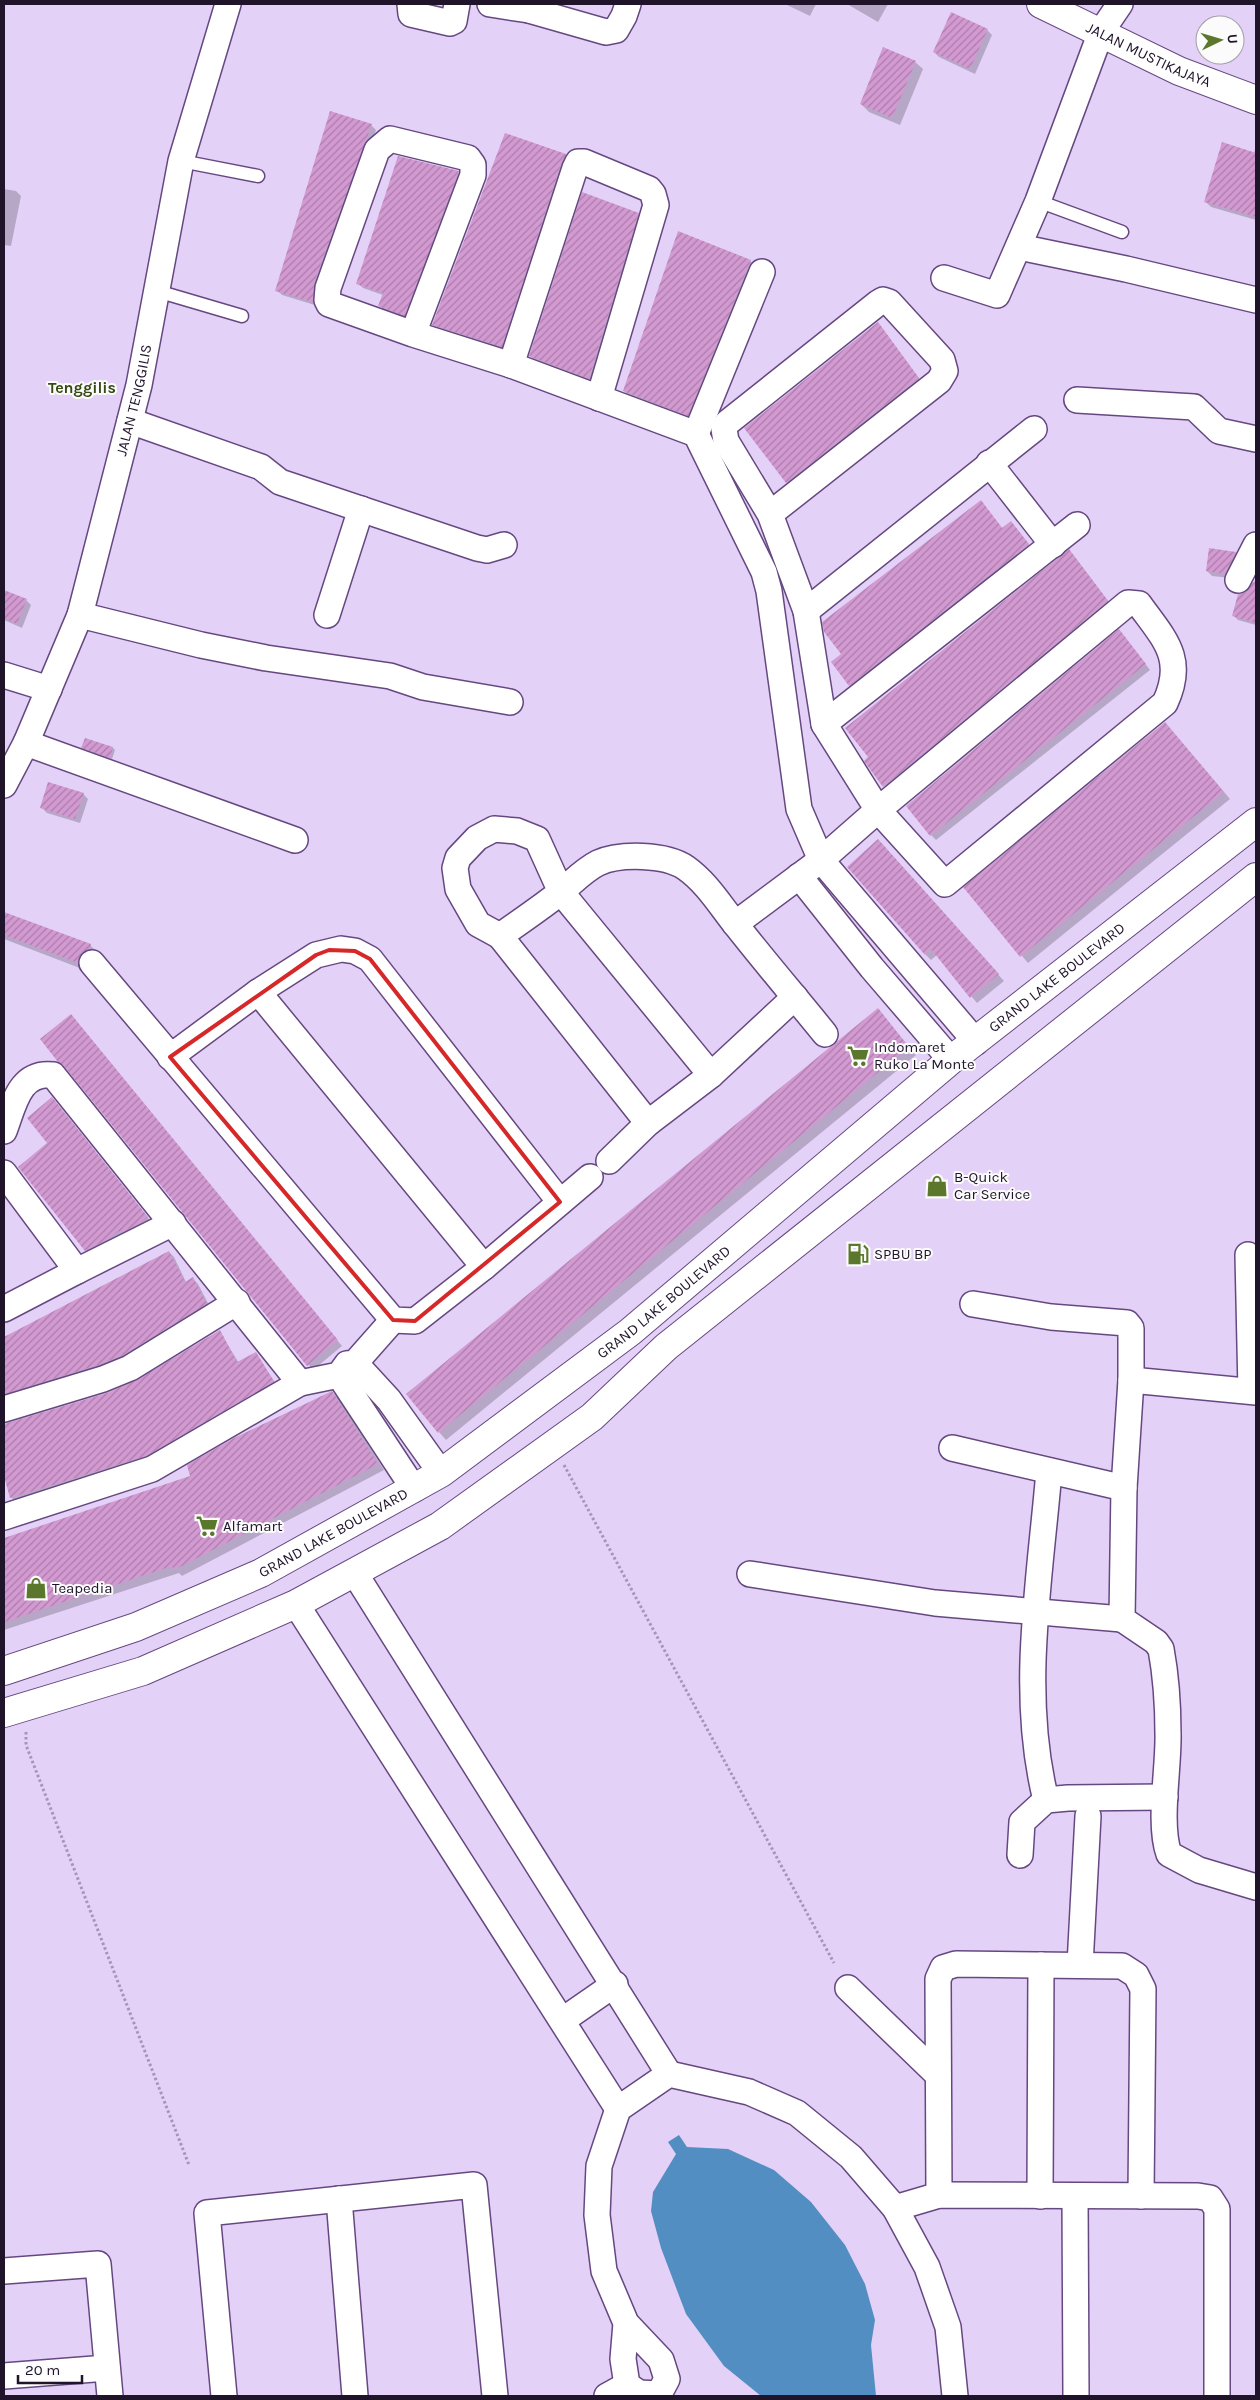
<svg xmlns="http://www.w3.org/2000/svg" width="1260" height="2400" font-family="Karla,sans-serif">
  <style>
    .water { fill: #538ec3 }
    .shadow { fill: #0003 }
    .building { fill: url(#building-hatch) }
    .lines { fill: none; stroke-linecap: round; stroke-linejoin: round }
    .lane-casing { stroke: #664881; stroke-width: 15 }
    .street-casing { stroke: #664881; stroke-width: 28 }
    .secondary-casing { stroke: #664881; stroke-width: 30 }
    .path { stroke: #a695b7; stroke-width: 3; stroke-dasharray: 2.5 2.5; stroke-linecap: butt }
    .lane { stroke: #fff; stroke-width: 12 }
    .street { stroke: #fff; stroke-width: 25 }
    .secondary { stroke: #fff; stroke-width: 28 }
    .marked { fill: none; stroke: #d62828; stroke-width: 4; stroke-linejoin: round }
    .labels { text-anchor: middle; dominant-baseline: central; stroke-width: 4; stroke-linejoin: round; paint-order: stroke }
    .street-label { font-size: 15px; fill: #20142b; stroke: #fbfbfb }
    .poi-label { font-size: 15px; fill: #20142b; stroke: #fbfbfb; text-anchor: start }
    .neighbourhood-label { font-size: 16px; font-weight: bold; fill: #364915; stroke: #fbfbfb }
  </style>
  <defs>
    <pattern id="building-hatch" width="6" height="6" patternUnits="userSpaceOnUse" patternTransform="scale(1.25)"><rect width="6" height="6" fill="#d39ad2"/><path d="M-1 1l2-2M0 6l6-6M5 7l2-2" fill="none" stroke="#ab7cab"/></pattern>
  </defs>
  <rect width="100%" height="100%" fill="#e4d1f8"/>
  <path class="water" d="M679,2135L687,2147L728,2149L774,2170L811,2202L845,2245L865,2284L875,2320L871,2345L876,2396H761L724,2366L686,2314L661,2248L651,2211L653,2192L676,2154L668,2142Z"/>
  <g class="shadow">
    <path d="M785,4H816L810,16Z"/>
    <path d="M847,4H888L878,22Z"/>
    <path d="M987,30L992,35L975,74L939,57L934,52Z"/>
    <path d="M915,62L923,69L900,125L869,112L861,104Z"/>
    <path d="M371,125L376,130L319,289L318,306L282,295L277,290Z"/>
    <path d="M505,134L566,155L571,160L507,351L438,329L433,325Z"/>
    <path d="M1256,144V220L1211,207L1206,202L1254,154Z"/>
    <path d="M458,173L463,178L410,320L385,311L380,306L383,295L363,288L358,283Z"/>
    <path d="M4,189L16,191L21,196L11,246L4,245Z"/>
    <path d="M638,214L643,219L594,383L535,361L530,356Z"/>
    <path d="M750,261L755,266L693,420L629,396L624,391Z"/>
    <path d="M882,328L923,384L792,487L746,428Z"/>
    <path d="M981,501L1003,529L1016,528L1033,550L855,690L850,685L842,655Z"/>
    <path d="M1210,550L1236,553L1240,558L1230,578L1212,576L1207,571Z"/>
    <path d="M1074,556L1112,606L889,791L866,761Z"/>
    <path d="M1256,579V625L1238,620L1234,616Z"/>
    <path d="M4,591L26,600L31,605L22,628L4,620Z"/>
    <path d="M1124,636L1150,670L936,840L931,835Z"/>
    <path d="M1171,730L1230,799L1028,963L965,888Z"/>
    <path d="M86,739L113,748L115,750L112,759L85,749L83,747Z"/>
    <path d="M83,794L88,799L80,823L47,813L42,808Z"/>
    <path d="M883,847L1004,981L977,1003L937,955L931,960L925,954Z"/>
    <path d="M4,913L90,945L98,953L85,970L4,939Z"/>
    <path d="M878,1010L916,1055L446,1440L439,1432Z"/>
    <path d="M75,1020L342,1346L313,1370L68,1069L59,1061Z"/>
    <path d="M57,1104L152,1223L91,1255L86,1250Z"/>
    <path d="M169,1252L174,1257L186,1282L193,1279L198,1284L211,1309L129,1360L10,1398L5,1393L4,1334L6,1337Z"/>
    <path d="M219,1331L239,1363L256,1353L278,1387L151,1460L16,1502L11,1497L4,1471V1425L108,1394L136,1382Z"/>
    <path d="M332,1392L339,1399L384,1470L182,1576L179,1573L4,1630V1539L192,1477Z"/>
  </g>
  <g class="building">
    <path d="M951,12L988,29L970,69L933,52Z"/>
    <path d="M883,47L916,61L892,118L860,104Z"/>
    <path d="M330,111L372,124L314,283L313,302L275,291Z"/>
    <path d="M505,133L566,154L561,164L502,347L432,325Z"/>
    <path d="M1222,142L1256,153V217L1204,202Z"/>
    <path d="M398,156L459,171L405,316L378,306L383,293L356,284Z"/>
    <path d="M582,192L639,213L589,379L529,356Z"/>
    <path d="M678,231L751,260L688,416L623,391Z"/>
    <path d="M878,322L919,378L786,483L744,428Z"/>
    <path d="M981,500L1002,528L1011,521L1029,544L849,686L831,662L841,654L824,632L822,622Z"/>
    <path d="M1209,548L1236,552L1225,574L1206,571Z"/>
    <path d="M1069,549L1108,601L883,787L864,761L868,757L845,728Z"/>
    <path d="M1253,582L1256,583V623L1232,616L1238,594L1246,592Z"/>
    <path d="M4,590L27,599L17,624L4,618Z"/>
    <path d="M1119,629L1146,664L930,836L906,806Z"/>
    <path d="M1165,722L1224,792L1020,957L963,887Z"/>
    <path d="M85,738L113,747L110,758L81,748Z"/>
    <path d="M48,782L84,793L75,819L40,808Z"/>
    <path d="M878,839L999,974L970,998L931,949L925,955L847,867Z"/>
    <path d="M4,912L91,944L89,949L82,952L78,963L4,935Z"/>
    <path d="M878,1008L909,1047L438,1433L406,1394Z"/>
    <path d="M71,1014L338,1340L307,1366L64,1066L58,1062L40,1039Z"/>
    <path d="M52,1097L148,1217L142,1222L121,1233L119,1231L109,1239L85,1251L18,1167L47,1143L27,1118Z"/>
    <path d="M169,1251L185,1282L193,1277L207,1304L123,1355L98,1365L4,1394V1337Z"/>
    <path d="M220,1330L237,1362L256,1352L274,1382L146,1456L10,1498L4,1476V1424L107,1393L135,1381Z"/>
    <path d="M332,1391L378,1464L174,1570L172,1566L4,1622V1538L190,1476L187,1465L234,1438Z"/>
  </g>
  <g class="lines">
    <g class="lane-casing">
      <g id="lane">
        <path d="M181,161L258,176"/>
        <path d="M1038,201L1122,232"/>
        <path d="M157,291L242,316"/>
      </g>
    </g>
    <g class="street-casing">
      <g id="street">
        <path d="M410,4L411,14L450,23L454,21L457,4"/>
        <path d="M490,4L529,10"/>
        <path d="M530,4L529,10L606,32L616,30L624,16L628,4"/>
        <path d="M1019,247L1126,269L1256,300"/>
        <path d="M944,278L997,295L1038,201L1101,32L1120,4"/>
        <path d="M413,334L473,175V165L468,158L390,139L377,150L328,288L327,300L329,304L413,334L511,365L696,434L764,572L769,591L799,809L821,860L976,1042"/>
        <path d="M511,365L575,168L578,162H584L649,189L653,194L656,205L599,398"/>
        <path d="M1077,400L1194,407L1219,431L1256,439"/>
        <path d="M130,421L261,467L280,482L477,548L487,550L504,545"/>
        <path d="M696,434L762,272"/>
        <path d="M989,463L1053,545"/>
        <path d="M770,514L939,381L945,371L942,360L889,302L883,300L878,303L727,423L724,429L726,441L770,514L806,611L824,724"/>
        <path d="M1238,580L1256,545"/>
        <path d="M806,611L1034,429"/>
        <path d="M80,615L201,645L266,658L390,676L423,687L510,702"/>
        <path d="M327,615L361,509"/>
        <path d="M4,675L49,689"/>
        <path d="M26,743L295,840"/>
        <path id="s1" d="M4,785L26,743L80,615L139,385L181,161L228,4"/>
        <path d="M799,876L872,968L951,1060"/>
        <path d="M735,924L821,860L878,810L1128,603L1139,604C1164,639 1186,658 1165,703L945,884L878,810L824,724L1077,525"/>
        <path d="M500,936L648,1123"/>
        <path d="M92,963L393,1320L415,1321L484,1267L590,1177"/>
        <path d="M258,992L484,1267"/>
        <path d="M170,1057L258,992L316,955L341,949L355,951L370,959L560,1202"/>
        <path d="M711,1075L561,892L537,839L517,831L494,829L477,838L458,858L455,868L458,889L478,924L500,936C521,921 542,907 562,891C573,882 584,870 598,863C620,853 666,854 686,868C707,883 720,905 736,925C765,962 795,997 825,1034"/>
        <path d="M4,1131C14,1105 19,1071 53,1075L300,1383L339,1375L347,1364L355,1363L393,1320"/>
        <path d="M609,1161L648,1123L711,1075L795,997"/>
        <path d="M4,1173L77,1271L173,1223"/>
        <path d="M1248,1255L1251,1391"/>
        <path d="M973,1304L1051,1317L1127,1323L1131,1328V1380"/>
        <path d="M4,1309L77,1271"/>
        <path d="M355,1363L389,1400L441,1473"/>
        <path d="M339,1375L414,1489"/>
        <path d="M1256,1392L1131,1380L1124,1488L1122,1619L1156,1642L1161,1649C1166,1676 1168,1706 1168,1734C1169,1767 1158,1824 1169,1854L1199,1870L1256,1887"/>
        <path d="M4,1409L103,1379L130,1368L237,1302"/>
        <path d="M952,1448L1124,1488"/>
        <path d="M4,1517L152,1469L300,1383"/>
        <path d="M354,1572L669,2074"/>
        <path d="M750,1574L935,1603L1122,1619"/>
        <path d="M296,1604L618,2109"/>
        <path d="M1046,1800C1019,1693 1040,1580 1049,1471"/>
        <path d="M1020,1855L1022,1822L1046,1800L1068,1798L1165,1797"/>
        <path d="M1080,1965L1088,1816"/>
        <path d="M848,1988L938,2075"/>
        <path d="M563,2020L615,1984"/>
        <path d="M939,2195L938,1979L943,1968L956,1964L1122,1966L1136,1975L1143,1989L1141,2196"/>
        <path d="M1040,2196L1041,1965"/>
        <path d="M1075,2196L1076,2396"/>
        <path d="M339,2199L355,2396"/>
        <path d="M895,2208L939,2195L1198,2196L1210,2198L1217,2209V2396"/>
        <path d="M4,2271L98,2264L110,2396"/>
        <path d="M626,2323L623,2359L627,2385L639,2393L659,2394L667,2379L661,2360L626,2323L604,2271L597,2215L599,2166L618,2109L669,2074L749,2092L797,2113L851,2157L895,2208L927,2267L948,2327L955,2396"/>
        <path d="M4,2376L107,2368"/>
        <path d="M224,2396L207,2213L474,2185L495,2396"/>
        <path d="M607,2396L627,2385"/>
      </g>
    </g>
    <g class="secondary-casing">
      <g id="secondary">
        <path id="s2" d="M1041,4L1179,71L1256,100"/>
        <path id="s3" d="M4,1671L136,1627L261,1573L441,1473L630,1332L951,1060L1256,822"/>
        <path d="M4,1713L143,1671L296,1604L440,1526L592,1417L666,1347L1256,877"/>
      </g>
    </g>
    <g class="path">
      <path d="M564,1465L834,1963"/>
      <path d="M26,1732V1745L189,2165"/>
    </g>
    <use href="#lane" class="lane"/>
    <use href="#street" class="street"/>
    <use href="#secondary" class="secondary"/>
  </g>
  <path class="marked" d="M329,950L355,951L370,959L560,1202L415,1321L393,1320L170,1057L316,955Z"/>
  <defs>
    <g id="supermarket-bare" transform="scale(1.725)"><path d="M-6-5.5h2.5l.6 2H6L4.5 2H-2.5L-4.4-4H-6ZM-1.5 3.2a1.3 1.3 0 1 0 .1 0ZM3 3.2a1.3 1.3 0 1 0 .1 0Z" fill="#5a772b" stroke="#fbfbfb" stroke-width="2.5" paint-order="stroke"/></g>
    <g id="shop-bare" transform="scale(1.725)"><path d="M-5-2.5h2.3a2.7 3.5 0 0 1 5.4 0H5L5.5 6h-11ZM-1.5-2.5h3a1.5 2.3 0 0 0-3 0Z" fill="#5a772b" stroke="#fbfbfb" stroke-width="2.5" paint-order="stroke"/></g>
    <g id="fuel-bare" transform="scale(1.725)"><path d="M-5.5-6h7V0h2V4h1.3V-2.5L3-4.5l.8-.8L6-3V5H2.5V1h-1V6h-7ZM-4.2-4.7v3.2H.2V-4.7Z" fill="#5a772b" stroke="#fbfbfb" stroke-width="2.5" paint-order="stroke"/></g>
  </defs>
  <g fill-rule="evenodd">
    <use href="#supermarket-bare" x="858" y="1056"/>
    <use href="#shop-bare" x="937" y="1186"/>
    <use href="#fuel-bare" x="858" y="1254"/>
    <use href="#supermarket-bare" x="207" y="1526"/>
    <use href="#shop-bare" x="36" y="1588"/>
  </g>
  <g class="labels">
    <g class="street-label">
      <text stroke="none"><textPath href="#s2" startOffset="119">JALAN MUSTIKAJAYA</textPath></text>
      <text stroke="none"><textPath href="#s1" startOffset="408">JALAN TENGGILIS</textPath></text>
      <text stroke="none"><textPath href="#s3" startOffset="1272">GRAND LAKE BOULEVARD</textPath></text>
      <text stroke="none"><textPath href="#s3" startOffset="762">GRAND LAKE BOULEVARD</textPath></text>
      <text stroke="none"><textPath href="#s3" startOffset="358">GRAND LAKE BOULEVARD</textPath></text>
    </g>
    <g class="poi-label">
      <text x="874" y="1047">Indomaret<tspan x="874" dy="17">Ruko La Monte</tspan></text>
      <text x="954" y="1177">B-Quick<tspan x="954" dy="17">Car Service</tspan></text>
      <text x="874" y="1254">SPBU BP</text>
      <text x="223" y="1526">Alfamart</text>
      <text x="52" y="1588">Teapedia</text>
    </g>
    <g class="neighbourhood-label">
      <text x="82" y="387">Tenggilis</text>
    </g>
  </g>
  <rect width="1260" height="2400" fill="none" stroke="#20142b" stroke-width="10"/>
  <g transform="translate(1220 40) rotate(85)"><circle r="24" fill="#fbfbfb" stroke="#a39fa8"/>
  <path d="M0-4L9 19L0 12L-9 19Z" fill="#5a772b"/>
  <text y="-8" font-size="14" font-weight="bold" text-anchor="middle" fill="#20142b">U</text>
  </g>
  <path d="M18 2375v8h64v-8" fill="none" stroke="#20142b" stroke-width="2.5"/>
  <text x="25" y="2375" font-size="15" fill="#20142b" stroke="#fbfbfb" stroke-width="4" paint-order="stroke">20 m</text>
</svg>
